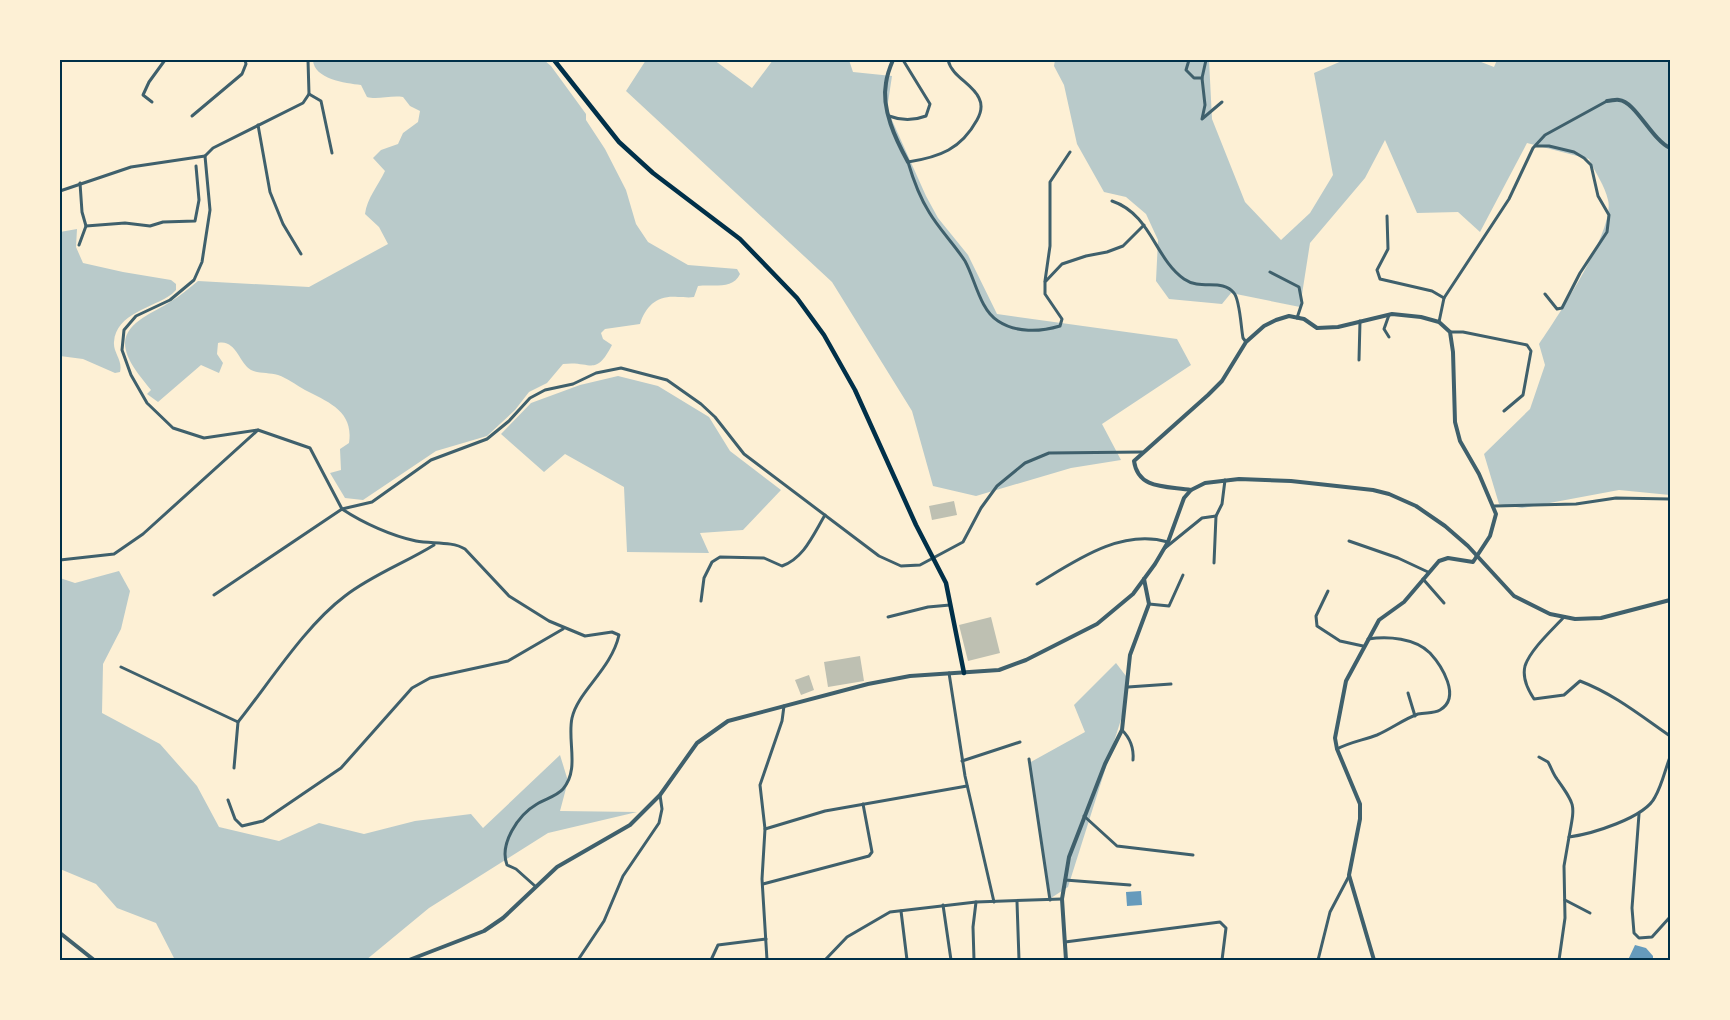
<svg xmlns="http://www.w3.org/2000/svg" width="1730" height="1020" font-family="Karla,sans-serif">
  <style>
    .green { fill: #b9caca }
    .water { fill: #669bbc }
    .building { fill: #bec0b2 }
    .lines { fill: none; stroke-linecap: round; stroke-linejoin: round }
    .minor { stroke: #3f606c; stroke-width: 3 }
    .tertiary { stroke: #3f606c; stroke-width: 4 }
    .secondary { stroke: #003049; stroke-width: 4.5 }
    .neatline { fill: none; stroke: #003049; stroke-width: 2 }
  </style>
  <rect width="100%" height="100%" fill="#fdf0d5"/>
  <g class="green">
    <path d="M313,60H544L551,66L586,114V120L605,149L626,190L636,224L648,242L688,265L737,269L740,274C733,290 713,284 698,286L694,297C688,298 684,297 678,297C658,295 646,305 640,324L605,329L601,333L603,339L612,345C595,378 591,360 563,364L547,383L529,392L515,410L487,436L436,451L363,500L345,498L330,473L341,470L340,449L349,443C354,411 328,402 305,390C296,385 287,378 278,375C269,372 260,374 251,370C239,363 236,339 218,343L217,354L223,363L219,373L201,365L158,402L147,394L151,390C141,377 125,360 125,343C126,321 156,312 170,302C180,296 189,288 198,281L309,287L388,244L379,227L365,214C367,198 378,186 385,171L373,158L381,150L398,144L403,133L418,122L420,111L410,106L403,97C391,95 377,100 367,97L361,85C345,83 314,79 313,60Z"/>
    <path d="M646,60H714L752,88L773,60H849L853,72L892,76L887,109L926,196L938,218L968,255L997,314L1177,339L1191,365L1102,424L1121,460L1071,468L976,496L933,486L912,411L832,282L626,91Z"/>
    <path d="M1055,60H1209L1212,119L1245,202L1281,240L1310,213L1333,175L1314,73L1344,60H1476L1494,67L1497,60H1670V495L1619,490L1522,508L1499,504L1484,454L1530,409L1545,365L1539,344C1556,319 1616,229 1608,200C1605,186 1595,172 1589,159L1527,143L1480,232L1458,212L1417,213L1385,140L1365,178L1310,243L1300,307L1231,293L1222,304L1169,299L1156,281L1158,240L1146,214L1126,197L1104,192L1077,144L1064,85L1054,66Z"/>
    <path d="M77,229L76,247L83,263L123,272L171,280L176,284V290L172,294C153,308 116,313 114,342C113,353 123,360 120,372L115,373L83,359L60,356V232Z"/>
    <path d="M618,376L658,386L709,417L730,451L781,490L743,530L700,533L709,553L627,552L624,487L565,454L544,472L501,434L531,403L580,385Z"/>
    <path d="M119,571L130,591L121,629L103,664L102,713L160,744L197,786L219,827L279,841L319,823L364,834L415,821L471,814L483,828L560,755L568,781L560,811L637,812L548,833L429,908L366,960H175L156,923L117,908L96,884L60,869V578L75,583Z"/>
    <path d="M1116,663L1129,680L1124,710L1068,887L1051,898L1029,763L1085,732L1074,705Z"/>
  </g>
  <g class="water">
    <path d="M1141,891L1142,905L1127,906L1126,892Z"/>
    <path d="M1635,945L1646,948L1653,956V960H1628Z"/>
  </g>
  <g class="building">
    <path d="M954,501L957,515L932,520L929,506Z"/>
    <path d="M991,617L1000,653L968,661L959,625Z"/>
    <path d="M860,656L864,681L828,687L824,662Z"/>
    <path d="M809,675L814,690L801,695L795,680Z"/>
  </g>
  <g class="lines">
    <g class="minor">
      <path d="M948,60C952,77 972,83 979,98C983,106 981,113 977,120C961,149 940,157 908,162C913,179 919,196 929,212C939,229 954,244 965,261C975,279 980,310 998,321C1016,333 1040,332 1060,326L1062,319L1045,294V282L1062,264L1086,256L1107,252L1123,246L1144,225"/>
      <path d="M1189,60L1186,70L1194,78H1202L1206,60"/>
      <path d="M1202,78L1205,105L1202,119L1222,102"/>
      <path d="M309,94L321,101L332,153"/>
      <path d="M152,102L143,95L149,82L165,60"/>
      <path d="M192,116L242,74L246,64L245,60"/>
      <path d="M889,116C902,121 913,121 926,116L930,104L903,60"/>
      <path d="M258,125L270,192L283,224L301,254"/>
      <path d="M1536,146H1549L1574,152L1584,158L1591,165L1598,196L1609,215L1607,232L1580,273L1562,308L1557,309L1545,294"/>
      <path d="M205,156L213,148L303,103L309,94L308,60"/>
      <path d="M60,191L131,167L205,156L210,210L202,262L194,280L170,300L136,316L124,330L122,350L131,375L147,403L173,428L204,438L258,430L310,448L342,509L372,502L431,460L487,439L509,421L530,398L545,390L573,384L596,373L621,368L667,380L701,404L715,417L744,454L879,556L901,566L920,565L963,542L981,508L997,486L1025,463L1049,453L1142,452"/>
      <path d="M1112,201C1151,214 1155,259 1184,279C1201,291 1222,278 1234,293C1240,300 1241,328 1243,338L1246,342"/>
      <path d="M1387,216L1388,249L1377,270L1380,279L1432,291L1444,298"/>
      <path d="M86,226L125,223L150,226L163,222L195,221L199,200L196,166"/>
      <path d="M79,245L86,226L82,212L80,183"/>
      <path d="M1270,272L1299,287L1302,303L1297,318"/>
      <path d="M1045,281L1050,246V182L1070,152"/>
      <path d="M1389,315L1384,329L1389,337"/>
      <path d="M1439,322L1444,298L1509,199L1533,148L1545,135L1607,101"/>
      <path d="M1450,332H1463L1527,345L1531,351L1523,395L1504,411"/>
      <path d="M1359,360L1360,321"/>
      <path d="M1494,506L1576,504L1616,498L1670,499"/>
      <path d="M1349,541L1398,558L1428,572"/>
      <path d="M1165,548L1202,518L1216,516"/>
      <path d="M60,560L114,554L143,534L258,430"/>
      <path d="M1214,563L1216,516L1222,504L1225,480"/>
      <path d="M1423,579L1444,603"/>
      <path d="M1037,584C1075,561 1121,528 1168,542"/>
      <path d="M1328,591L1316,616L1317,626L1340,641L1363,646"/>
      <path d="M214,595L342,509C363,523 392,536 416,541C432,544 452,541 465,549L509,596L549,621L585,636L612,632L619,635C611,670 578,691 572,718C567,741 580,769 563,789C557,796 545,799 537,804C518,815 499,844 507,865L516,869L535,886"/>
      <path d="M701,601L704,578L712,562L720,557L764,558L782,566C804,558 813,535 825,515"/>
      <path d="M1149,604L1169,606L1183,575"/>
      <path d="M888,617L928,607L950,605"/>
      <path d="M1563,618C1552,630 1530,650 1525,666C1522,678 1528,690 1534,699L1564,695L1580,681C1614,694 1641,716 1670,736"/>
      <path d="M121,667L238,722C270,682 305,626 345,596C372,575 405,563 434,545"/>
      <path d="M949,673L965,776L994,902"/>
      <path d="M1128,687L1171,684"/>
      <path d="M1408,693L1415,716"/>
      <path d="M1122,730C1131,739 1134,748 1133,760"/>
      <path d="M1337,749C1350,742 1364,740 1377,735C1391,729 1404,719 1418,714C1426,712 1433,714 1440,710C1462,697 1441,665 1430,653C1415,638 1388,636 1368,639"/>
      <path d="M1539,757L1548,762C1551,767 1553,774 1557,779C1576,806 1575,804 1569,837"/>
      <path d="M1029,759L1050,900"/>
      <path d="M962,761L1020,742"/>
      <path d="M234,768L238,722"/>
      <path d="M228,800L235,819L242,826L263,821L341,768L412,688L430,678L508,661L563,629"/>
      <path d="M1639,814L1632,908L1634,933L1639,938L1652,937L1670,917"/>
      <path d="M1084,816L1117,846L1193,855"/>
      <path d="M765,829L825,811L967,786"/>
      <path d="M1065,880L1130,885"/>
      <path d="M763,884L869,856L872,852L863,804"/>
      <path d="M1565,900L1590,913"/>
      <path d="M1017,902L1019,960"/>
      <path d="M943,905L951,960"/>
      <path d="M901,911L907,960"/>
      <path d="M1065,942L1220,922L1226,928L1222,960"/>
      <path d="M578,960L604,921L623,876L659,823L662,809L660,795"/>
      <path d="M711,960L718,945L766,939"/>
      <path d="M767,960L762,879L765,829L760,785L782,721L784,706"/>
      <path d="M825,960L847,937L890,912L976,902L1062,899"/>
      <path d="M974,960L973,927L976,902"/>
      <path d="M1318,960L1330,912L1349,876"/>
      <path d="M1559,960L1565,918L1564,866L1569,837C1591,834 1645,818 1655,797C1662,785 1665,770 1670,757"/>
    </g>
    <g class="tertiary">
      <path d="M893,60C890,67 887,75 886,83C881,109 896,140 908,162"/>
      <path d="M1607,101C1611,101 1616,99 1619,100C1635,101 1652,140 1670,148"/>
      <path d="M1191,490C1167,486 1138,490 1134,461L1208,395L1222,381L1246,342L1264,326L1276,320L1289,316L1304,319L1317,328L1338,327L1392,314L1421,317L1439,322L1450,332L1453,352L1455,422L1460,441L1479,474L1496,514L1490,536L1473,562L1448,558L1439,561L1404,602L1379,620L1346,681L1335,738L1337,749L1360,804V819L1349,875L1374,960"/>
      <path d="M60,933L94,960"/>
      <path d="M409,960L484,931L503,918L557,867L630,825L660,795L697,743L728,721L868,684L910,676L999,670L1026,660L1097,624L1133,594L1155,564L1168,542L1184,498L1191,490L1205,483L1239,479L1291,481L1373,490L1389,494L1416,506L1445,526L1468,546L1514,596L1550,614L1575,619L1601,618L1670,600"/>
      <path d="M1066,960L1062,899L1069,857L1105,764L1122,730L1130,655L1149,604L1144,579"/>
    </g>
    <path class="secondary" d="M554,60L619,142L653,173L740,239L797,298L824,335L855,390L916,525L946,583L964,673"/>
  </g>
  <rect width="1730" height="1020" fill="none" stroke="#fdf0d5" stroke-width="122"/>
  <rect x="61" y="61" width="1608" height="898" class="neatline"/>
</svg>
